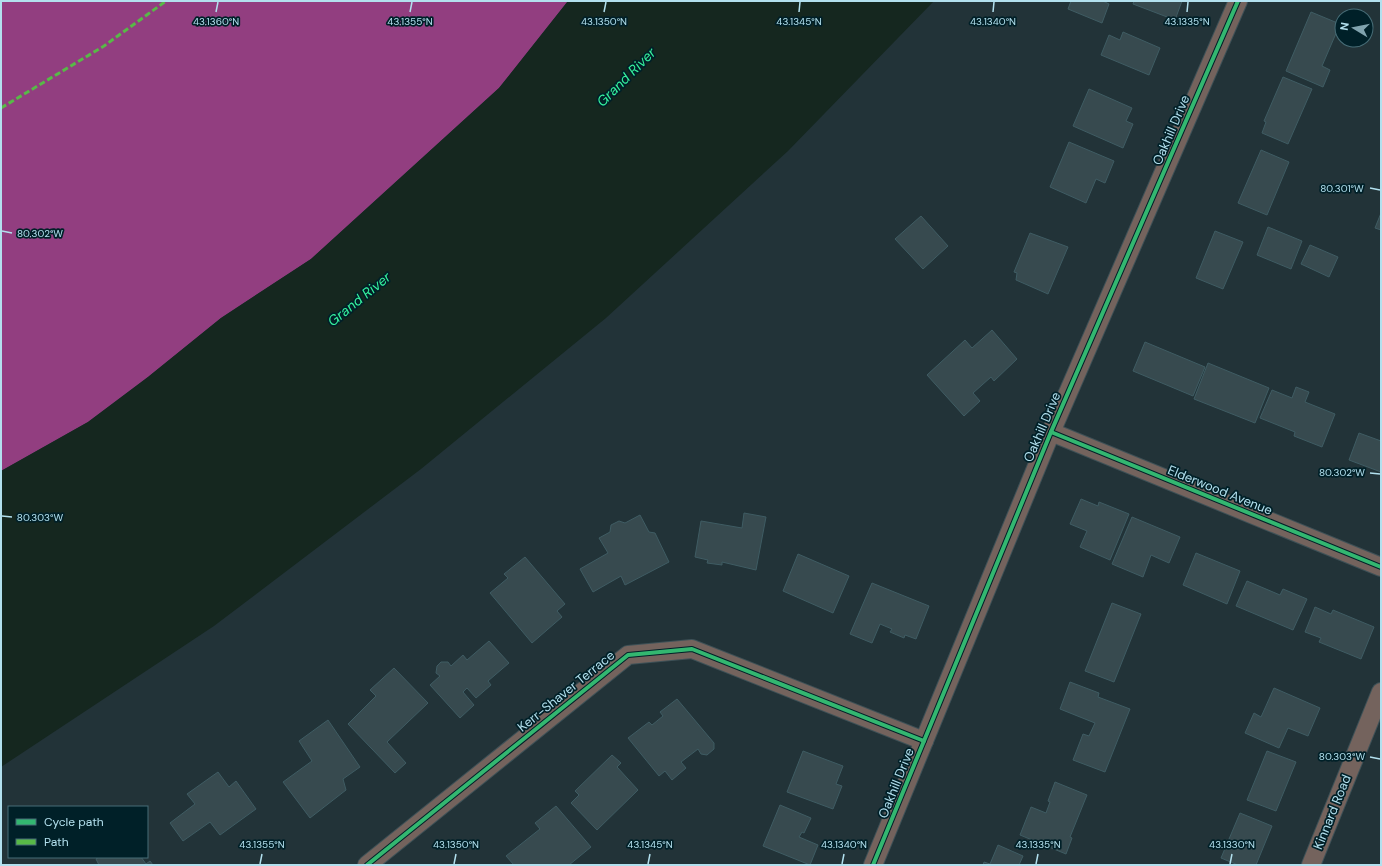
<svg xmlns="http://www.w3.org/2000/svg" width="1382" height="866" font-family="'DM Sans',sans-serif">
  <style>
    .forest { fill: #923e80 }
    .water { fill: #15271f }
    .building { fill: #374a4f; stroke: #3f5c63 }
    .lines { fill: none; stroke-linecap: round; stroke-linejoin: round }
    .street-casing { stroke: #3e5157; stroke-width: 20 }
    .street { stroke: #74635d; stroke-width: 18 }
    .quiet { stroke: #58b947; stroke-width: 3; stroke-dasharray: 6 3; stroke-linecap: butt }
    .cycleway-casing { stroke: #002028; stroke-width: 6 }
    .cycleway { stroke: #33b770; stroke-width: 4 }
    .ticks { fill: none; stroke: #b2e0ee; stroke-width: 1.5 }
    .labels { text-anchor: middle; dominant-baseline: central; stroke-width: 3.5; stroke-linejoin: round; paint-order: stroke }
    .street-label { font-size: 13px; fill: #b2e0ee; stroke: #002028 }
    .water-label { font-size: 14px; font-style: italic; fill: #35f39f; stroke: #002028 }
    .ticks-label { font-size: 10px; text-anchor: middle; fill: #b2e0ee; stroke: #002028; stroke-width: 3.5; stroke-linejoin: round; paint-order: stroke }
  </style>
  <rect width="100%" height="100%" fill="#223338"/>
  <path class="forest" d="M1,1H568L499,88L311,259L221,318L148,377L88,422L1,471Z"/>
  <path class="water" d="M568,1H934L788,151L606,318L421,469L214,626L1,767V471L88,422L148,377L221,318L311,259L499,88Z"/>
  <g class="building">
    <path d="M1071,1H1103L1109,4L1102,23L1068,9Z"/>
    <path d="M1134,1H1182L1175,20L1133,4Z"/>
    <path d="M1311,12L1340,24L1322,66L1330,70L1323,87L1286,71Z"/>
    <path d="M1123,32L1160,48L1149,75L1101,55L1109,35L1120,40Z"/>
    <path d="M1283,77L1312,89L1288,144L1262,133L1266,122L1264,121Z"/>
    <path d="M1089,89L1132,108L1126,121L1133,124L1123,148L1073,126Z"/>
    <path d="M1069,142L1114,161L1105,183L1096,179L1086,203L1050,187Z"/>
    <path d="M1261,150L1289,162L1267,215L1238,203Z"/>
    <path d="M1381,213V230L1375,228Z"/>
    <path d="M921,216L948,246L923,269L895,239Z"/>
    <path d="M1268,227L1302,241L1291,269L1257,255Z"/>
    <path d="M1215,231L1243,242L1223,289L1196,278Z"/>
    <path d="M1030,233L1068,247L1048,294L1016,280L1017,273L1014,272Z"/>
    <path d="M1310,245L1338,257L1329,277L1301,264Z"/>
    <path d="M992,330L1017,359L994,381L991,377L973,393L980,401L964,416L927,375L965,340L972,348Z"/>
    <path d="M1145,342L1205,367L1193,396L1133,371Z"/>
    <path d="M1208,363L1269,388L1255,423L1194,399Z"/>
    <path d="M1296,387L1309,392L1305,402L1335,414L1322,447L1294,436L1295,432L1260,418L1272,390L1292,398Z"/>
    <path d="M1359,433L1381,441V472L1349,460Z"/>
    <path d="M1081,499L1098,506L1099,502L1129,514L1110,560L1080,547L1087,531L1070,524Z"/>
    <path d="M744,513L766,517L756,570L722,562V565L707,563L708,560L695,557L701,521L742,528Z"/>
    <path d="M640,515L649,532L655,533L669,562L625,585L621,576L593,592L580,569L608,553L599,538L610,532L611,525L619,521L625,523Z"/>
    <path d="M1132,517L1180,537L1169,563L1151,555L1143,577L1112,564Z"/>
    <path d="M1196,553L1240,571L1227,604L1183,585Z"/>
    <path d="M798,554L849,576L833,613L783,591Z"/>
    <path d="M525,557L565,604L557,611L562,617L532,643L490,593L508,578L504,574Z"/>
    <path d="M1247,581L1280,595L1283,589L1307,599L1293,630L1236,606Z"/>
    <path d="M872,583L929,606L916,639L905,635L904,638L890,632L892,629L880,624L872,643L850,634Z"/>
    <path d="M1112,603L1141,614L1114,682L1085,671Z"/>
    <path d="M1315,607L1331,614L1333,610L1374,627L1361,659L1319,642L1321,638L1305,632Z"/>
    <path d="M489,641L509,663L488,681L491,685L476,698L467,688L463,692L474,705L460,718L430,685L440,676L436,673L437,666L441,662H448L451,666L463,655L467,660Z"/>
    <path d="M394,668L428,703L387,742L406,763L395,773L348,724L376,696L370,690Z"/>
    <path d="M1070,682L1099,693L1098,697L1130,709L1105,772L1073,760L1083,734L1089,736L1095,723L1060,709Z"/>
    <path d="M1274,688L1320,708L1308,736L1288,728L1279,748L1245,733L1254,713L1261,717Z"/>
    <path d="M677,699L714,743V749L707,755L701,754L698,749L681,762L686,768L672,780L665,771L659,776L628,738L649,722L652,725L663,716L660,712Z"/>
    <path d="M328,720L360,767L343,779L346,790L310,818L283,782L312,761L299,741Z"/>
    <path d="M803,751L843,766L836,784L842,786L833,809L787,792Z"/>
    <path d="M1267,751L1296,762L1276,811L1247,800Z"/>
    <path d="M612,755L621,763L617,767L638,790L597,830L571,803L579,795L575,791Z"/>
    <path d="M218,772L229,787L236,781L256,809L220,835L210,822L183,841L170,823L195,804L187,794Z"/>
    <path d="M1055,782L1087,795L1070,837L1072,838L1066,854L1020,835L1031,807L1046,813L1050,802L1048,801Z"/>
    <path d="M780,805L811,818L804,833L802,832L799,837L818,845L810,865L763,846Z"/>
    <path d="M556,806L591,847L569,865H514L506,856L540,829L535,823Z"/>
    <path d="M1240,813L1272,826L1256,865H1238L1221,858Z"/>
    <path d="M998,845L1023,856L1019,865H983L984,862L990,864Z"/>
    <path d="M99,857H141L146,864L150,861L153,865H99L96,859Z"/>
  </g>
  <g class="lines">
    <g class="street-casing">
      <g id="street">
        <path d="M1051,432L1381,567"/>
        <path d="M367,865L628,655L692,649L924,741"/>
        <path d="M873,865L1051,432L1238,1"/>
        <path d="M1311,865L1381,692"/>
      </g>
    </g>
    <use href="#street" class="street"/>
    <path class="quiet" d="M1,108L104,46L166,1"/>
    <g class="cycleway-casing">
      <g id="cycleway">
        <path d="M1051,432L1381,567"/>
        <path d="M367,865L628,655L692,649L924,741"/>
        <path d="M873,865L1051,432L1238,1"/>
      </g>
    </g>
    <use href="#cycleway" class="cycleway"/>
  </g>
  <path class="ticks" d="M216,12L218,2M410,12L412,2M604,12L606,2M799,12L800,2M993,12L994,2M1187,12L1188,2M1370,188L1380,190M2,231L12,233M1370,473L1380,474M2,516L12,517M1370,757L1380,759M260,864L262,854M454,864L456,854M648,864L650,854M842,864L844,854M1036,864L1038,854M1230,864L1232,854"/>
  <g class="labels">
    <g class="street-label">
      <text transform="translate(1171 130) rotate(-67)">Oakhill Drive</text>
      <text transform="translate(1042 427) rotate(-67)">Oakhill Drive</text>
      <text transform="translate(1220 490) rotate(22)">Elderwood Avenue</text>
      <text transform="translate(566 691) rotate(-39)">Kerr-Shaver Terrace</text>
      <text transform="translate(896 783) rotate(-68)">Oakhill Drive</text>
      <text transform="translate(1332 812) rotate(-68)">Kinnard Road</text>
    </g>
    <g class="water-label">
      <text transform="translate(626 77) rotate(-45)">Grand River</text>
      <text transform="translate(359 299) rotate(-39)">Grand River</text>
    </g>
  </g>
  <g class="ticks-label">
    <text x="216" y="25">43.1360°N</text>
    <text x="410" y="25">43.1355°N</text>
    <text x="604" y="25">43.1350°N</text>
    <text x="799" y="25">43.1345°N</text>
    <text x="993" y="25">43.1340°N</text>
    <text x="1187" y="25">43.1335°N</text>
    <text x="1342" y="192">80.301°W</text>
    <text x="40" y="237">80.302°W</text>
    <text x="1342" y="476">80.302°W</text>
    <text x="40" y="521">80.303°W</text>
    <text x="1342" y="760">80.303°W</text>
    <text x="262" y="848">43.1355°N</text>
    <text x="456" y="848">43.1350°N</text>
    <text x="650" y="848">43.1345°N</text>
    <text x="844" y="848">43.1340°N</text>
    <text x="1038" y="848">43.1335°N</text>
    <text x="1232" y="848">43.1330°N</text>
  </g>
  <rect width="1382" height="866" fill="none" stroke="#b2e0ee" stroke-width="4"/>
  <rect x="8" y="806" width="140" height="52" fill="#002028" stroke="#476d77"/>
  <rect x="16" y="819" width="20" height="6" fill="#33b770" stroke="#476d77"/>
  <text x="44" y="826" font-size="12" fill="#b2e0ee">Cycle path</text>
  <rect x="16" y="839" width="20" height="6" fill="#58b947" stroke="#476d77"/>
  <text x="44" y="846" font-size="12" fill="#b2e0ee">Path</text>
  <g transform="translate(1354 28) rotate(280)"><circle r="19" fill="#002028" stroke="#476d77"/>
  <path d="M0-3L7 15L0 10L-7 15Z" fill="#80a3ae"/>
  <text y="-6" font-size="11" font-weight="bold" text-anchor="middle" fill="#b2e0ee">N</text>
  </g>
</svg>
